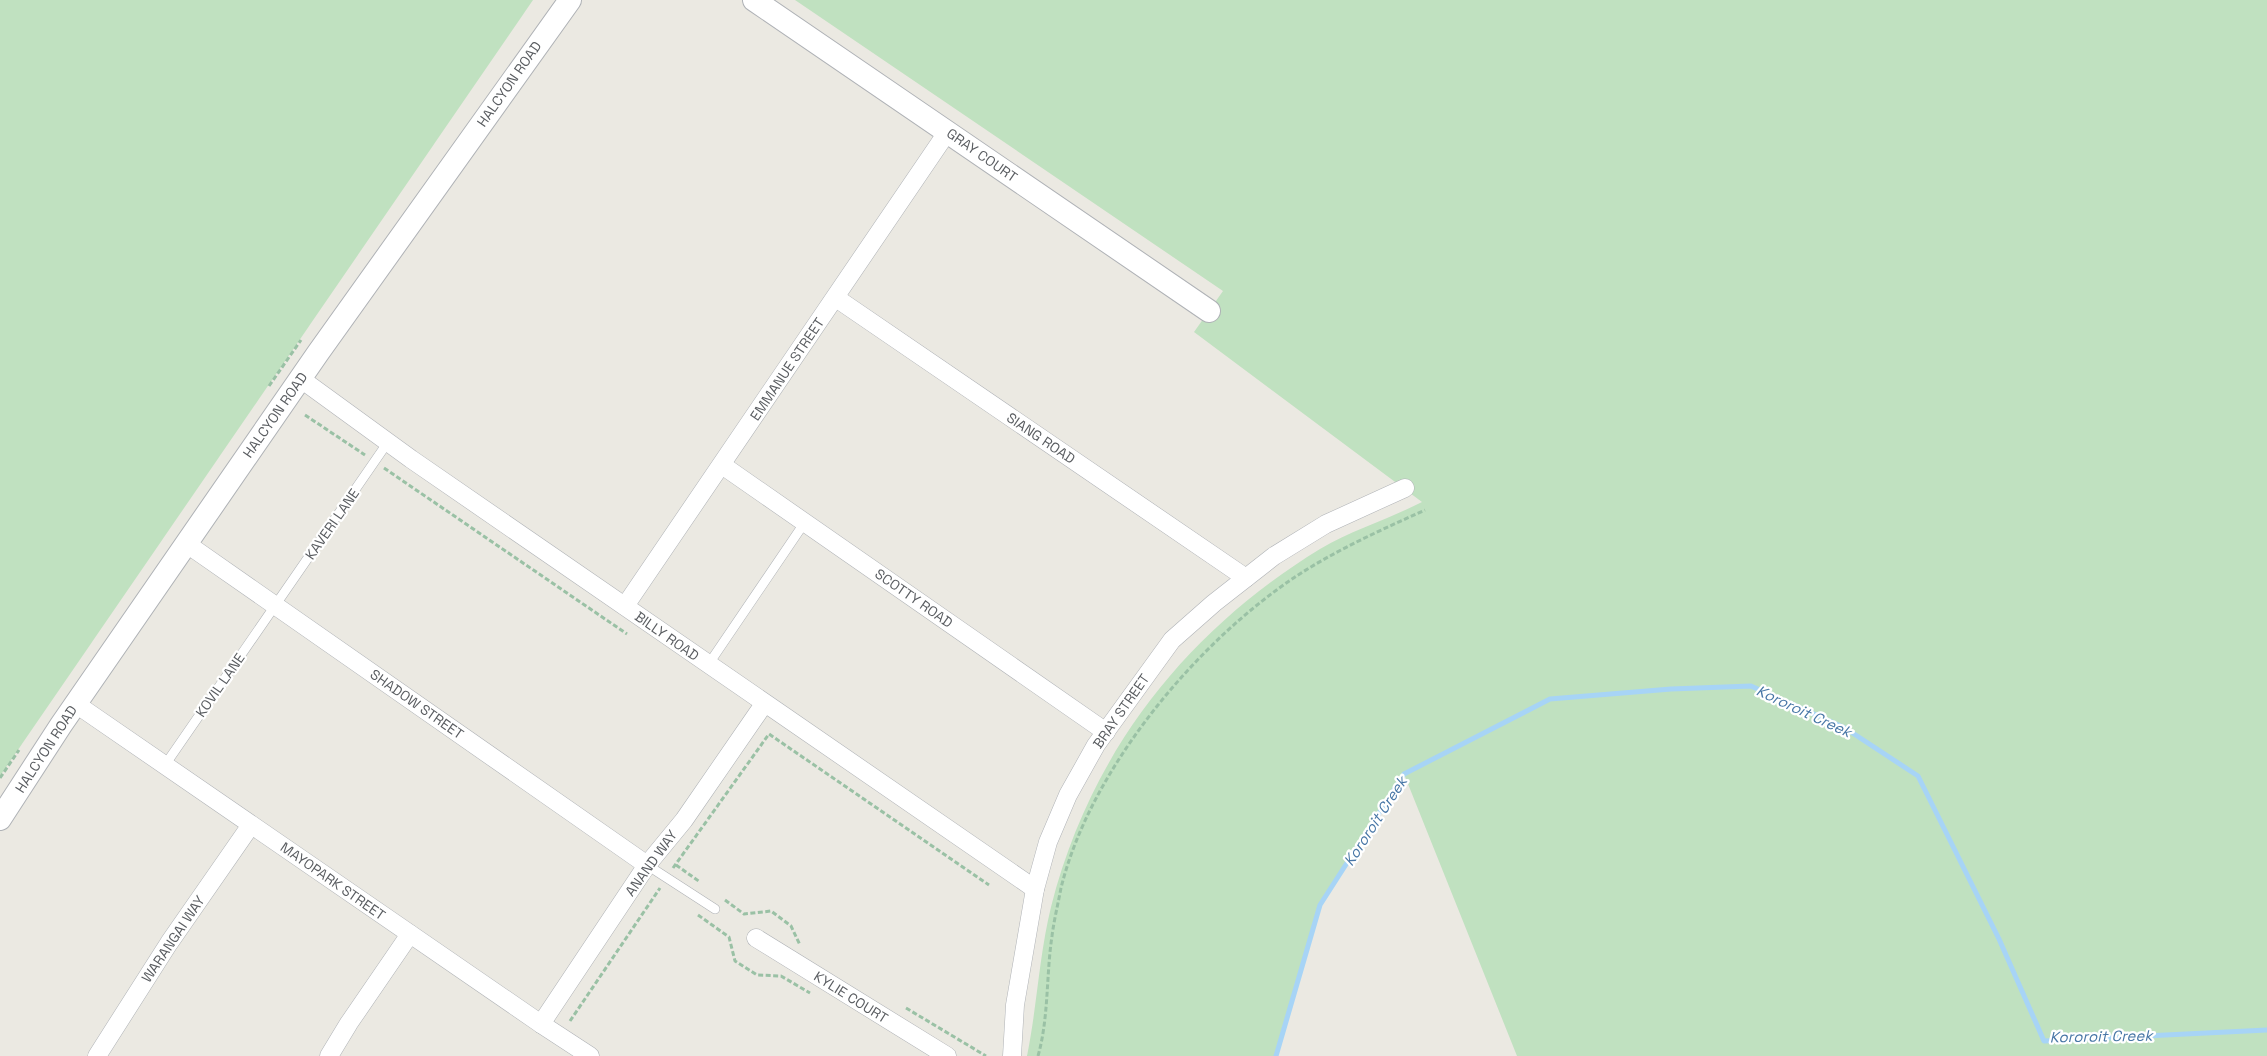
<svg xmlns="http://www.w3.org/2000/svg" width="2267" height="1056" font-family="'Space Grotesk',sans-serif">
  <style>
    .green { fill: #c0e1c0 }
    .lines { fill: none; stroke-linecap: round; stroke-linejoin: round }
    .stream { stroke: #a7d4f6; stroke-width: 5 }
    .service-casing { stroke: #afb2b6; stroke-width: 10 }
    .minor-casing { stroke: #afb2b6; stroke-width: 19 }
    .tertiary-casing { stroke: #afb2b6; stroke-width: 24 }
    .path { stroke: #9ac1a5; stroke-width: 3; stroke-dasharray: 5 2.5; stroke-linecap: butt }
    .service { stroke: #fff; stroke-width: 9 }
    .minor { stroke: #fff; stroke-width: 18 }
    .tertiary { stroke: #fff; stroke-width: 22 }
    .labels { text-anchor: middle; dominant-baseline: central; stroke-width: 4.5; stroke-linejoin: round; paint-order: stroke }
    .street-label { font-size: 14px; fill: #5a5d61; stroke: #fff }
    .water-label { font-size: 15px; font-style: italic; fill: #4776a6; stroke: #fff }
  </style>
  <rect width="100%" height="100%" fill="#ebe9e2"/>
  <g class="green">
    <path d="M0,0H533L0,776Z"/>
    <path d="M795,0H2267V1056H1517L1404,774L1320,905L1276,1056H1027C1037,1007 1039,956 1051,907C1090,753 1185,632 1320,549C1352,530 1389,519 1422,502L1194,332L1223,291Z"/>
  </g>
  <g class="lines">
    <path class="stream" d="M1276,1056L1320,905L1404,774L1550,699L1671,689L1751,686L1845,728L1918,776L1999,939L2044,1041L2267,1030"/>
    <g class="service-casing">
      <g id="service">
        <path d="M708,665L805,522"/>
        <path d="M165,765L388,442"/>
        <path d="M647,865L715,909"/>
      </g>
    </g>
    <g class="minor-casing">
      <g id="minor">
        <path d="M836,298L1246,578"/>
        <path d="M301,379L411,459L1035,889"/>
        <path d="M722,465L1106,732"/>
        <path d="M187,544L647,865"/>
        <path d="M625,606L948,131"/>
        <path d="M76,704L541,1024L590,1056"/>
        <path d="M756,938L947,1056"/>
        <path d="M541,1024L647,865L684,820L764,704"/>
        <path d="M97,1056L169,943L251,825"/>
        <path d="M329,1056L349,1023L410,934"/>
        <path d="M1012,1056L1015,1005L1035,889L1048,842L1068,795L1096,745L1172,640L1214,603L1274,556L1326,524L1405,488"/>
      </g>
    </g>
    <g class="tertiary-casing">
      <g id="tertiary">
        <path d="M754,0L1209,311"/>
        <path d="M0,819L61,725L318,353L570,0"/>
      </g>
    </g>
    <g class="path">
      <path d="M269,386L301,340"/>
      <path d="M305,415L365,455"/>
      <path d="M384,468L627,634"/>
      <path d="M0,778L19,750"/>
      <path d="M676,865L700,882"/>
      <path d="M673,868L769,734L989,885"/>
      <path d="M725,900L744,914L771,911L791,926L800,945"/>
      <path d="M698,915L729,937L735,961L757,975L781,976L810,993"/>
      <path d="M906,1008L986,1056"/>
      <path d="M570,1021L660,888"/>
      <path d="M1038,1056C1049,1017 1046,976 1052,936C1054,920 1058,904 1061,888C1090,770 1195,644 1295,577C1336,550 1381,530 1425,510"/>
    </g>
    <use href="#service" class="service"/>
    <use href="#minor" class="minor"/>
    <use href="#tertiary" class="tertiary"/>
  </g>
  <g class="labels">
    <g class="street-label">
      <text transform="translate(509 84) rotate(-55)">HALCYON ROAD</text>
      <text transform="translate(982 155) rotate(35)">GRAY COURT</text>
      <text transform="translate(787 369) rotate(-56)">EMMANUE STREET</text>
      <text transform="translate(275 415) rotate(-55)">HALCYON ROAD</text>
      <text transform="translate(1041 438) rotate(34)">SIANG ROAD</text>
      <text transform="translate(332 524) rotate(-55)">KAVERI LANE</text>
      <text transform="translate(914 598) rotate(35)">SCOTTY ROAD</text>
      <text transform="translate(667 636) rotate(35)">BILLY ROAD</text>
      <text transform="translate(220 685) rotate(-55)">KOVIL LANE</text>
      <text transform="translate(417 704) rotate(35)">SHADOW STREET</text>
      <text transform="translate(1121 711) rotate(-55)">BRAY STREET</text>
      <text transform="translate(46 749) rotate(-57)">HALCYON ROAD</text>
      <text transform="translate(651 863) rotate(-54)">ANAND WAY</text>
      <text transform="translate(333 881) rotate(35)">MAYOPARK STREET</text>
      <text transform="translate(173 939) rotate(-56)">WARANGAI WAY</text>
      <text transform="translate(851 997) rotate(32)">KYLIE COURT</text>
    </g>
    <g class="water-label">
      <text transform="translate(1804 711) rotate(25)">Kororoit Creek</text>
      <text transform="translate(1375 821) rotate(-57)">Kororoit Creek</text>
      <text transform="translate(2101 1036) rotate(-1)">Kororoit Creek</text>
    </g>
  </g>
</svg>
